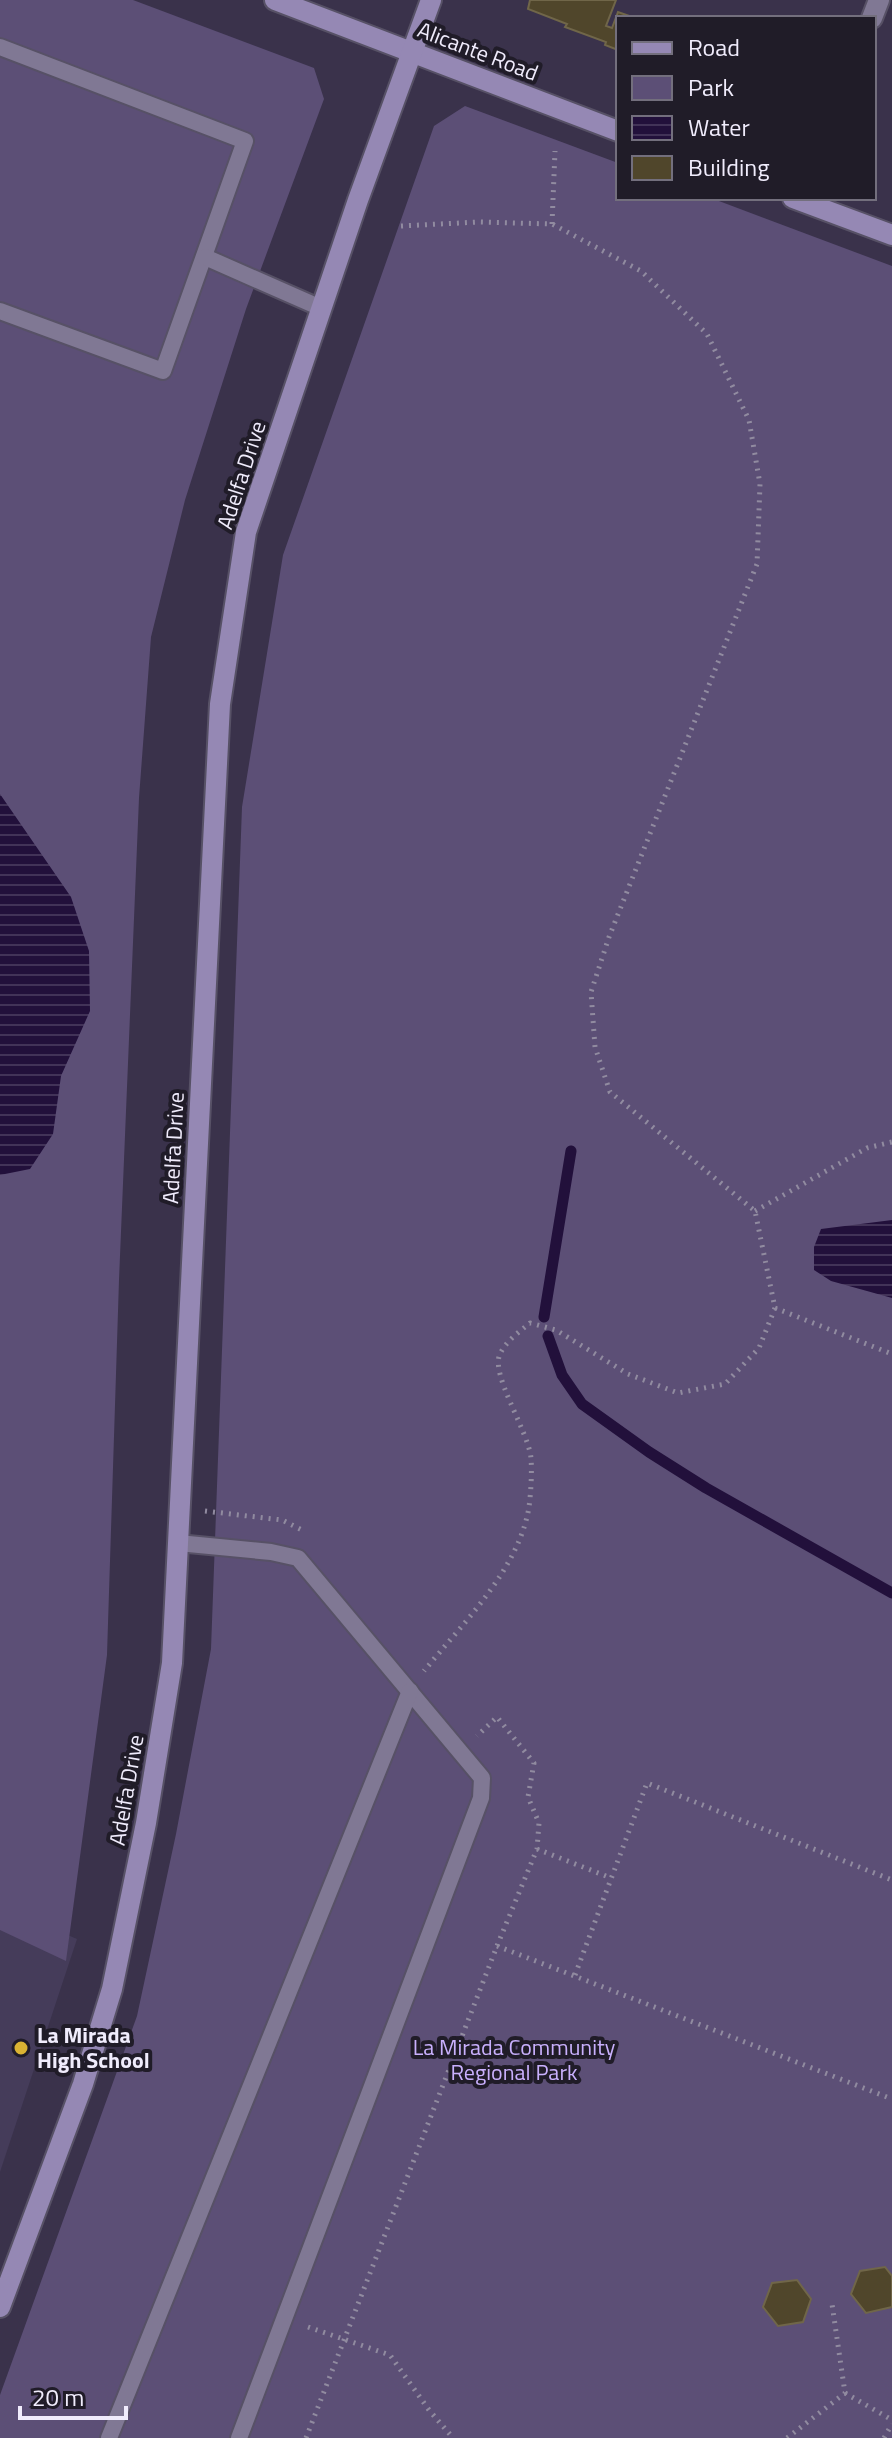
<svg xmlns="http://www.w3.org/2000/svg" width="892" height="2438" font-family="'Titillium Web',sans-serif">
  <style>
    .built { fill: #453c5a }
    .green { fill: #5c4f76 }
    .water { fill: url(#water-rules) }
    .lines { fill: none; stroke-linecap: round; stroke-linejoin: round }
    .stream { stroke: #22103b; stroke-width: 11 }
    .building { fill: #50462b; stroke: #706649; stroke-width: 2 }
    .lane-casing { stroke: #575166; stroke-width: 20 }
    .street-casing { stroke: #575166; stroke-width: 24 }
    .secondary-casing { stroke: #575166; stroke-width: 24 }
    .path { stroke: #918ba0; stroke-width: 5; stroke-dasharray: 2 6; stroke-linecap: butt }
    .lane { stroke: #807894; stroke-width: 16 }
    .street { stroke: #807894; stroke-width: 20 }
    .secondary { stroke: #9588b4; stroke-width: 20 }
    .poi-dot { fill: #dab333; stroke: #201c28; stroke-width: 3 }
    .labels { text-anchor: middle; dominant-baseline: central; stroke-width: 8; stroke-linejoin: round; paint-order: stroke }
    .street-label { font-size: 22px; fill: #f0ecfc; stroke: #201c28 }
    .poi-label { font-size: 22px; font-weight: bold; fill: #f0ecfc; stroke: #201c28; text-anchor: start }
    .park-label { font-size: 22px; fill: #c9b0fd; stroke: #201c28 }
  </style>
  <defs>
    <pattern id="water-rules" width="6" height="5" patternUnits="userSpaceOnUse" patternTransform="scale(2)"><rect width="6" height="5" fill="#22103b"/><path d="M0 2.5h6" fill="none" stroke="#423358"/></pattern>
  </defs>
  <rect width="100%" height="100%" fill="#3a324b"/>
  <path class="built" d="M0,1906L77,1939L0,2172Z"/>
  <g class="green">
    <path d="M0,0H133L314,68L324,99L246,309L185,500L151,637L139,798L119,1280L107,1655L66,1961L0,1930Z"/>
    <path d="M465,106L618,163V198H711L892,266V2438H0V2395L137,2016L176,1834L211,1649L242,807L283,555L434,126Z"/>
  </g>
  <g class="water">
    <path d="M0,794L71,897L89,951L90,1011L61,1076L53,1134L30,1169L0,1175Z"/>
    <path d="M892,1220V1298L831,1281L814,1270V1247L821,1229Z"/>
  </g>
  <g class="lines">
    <g class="stream">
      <path d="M544,1317L571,1151"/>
      <path d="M548,1336L562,1375L582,1404L649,1452L706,1488L892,1593"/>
    </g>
  </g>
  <g class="building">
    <path d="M530,0H616L606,26L612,28L618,12L635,18H618V50L605,45L606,42L565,27L567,24L528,9Z"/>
    <path d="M885,2267L892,2276V2307L866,2313L851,2294L860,2271Z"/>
    <path d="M797,2280L811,2299L803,2322L778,2326L763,2307L772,2283Z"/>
  </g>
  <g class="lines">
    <g class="lane-casing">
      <g id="lane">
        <path d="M0,47L245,141L163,371L0,311"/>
        <path d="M205,257L321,308"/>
        <path d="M178,1543L271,1552L298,1558L482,1778L481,1798L239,2438"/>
        <path d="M109,2438L410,1691"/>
      </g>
    </g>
    <g class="street-casing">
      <path id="street" d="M872,18L879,0"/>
    </g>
    <g class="secondary-casing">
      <g id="secondary">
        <path d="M275,0L618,131"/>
        <path d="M793,198L892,235"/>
        <path d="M0,2307L83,2084L112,1989L146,1823L172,1663L220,704L246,532L358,200L431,0"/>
      </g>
    </g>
    <g class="path">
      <path d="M552,224L555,151"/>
      <path d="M401,226L479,222L552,224L641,271L707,334L749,420L760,484L757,564L609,937L591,992L595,1047L610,1092L755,1211L775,1308L759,1348L725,1384L678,1393L628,1374L556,1330L530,1323C519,1332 506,1341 500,1354C490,1374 528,1430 531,1458C532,1472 531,1492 529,1507C519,1569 463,1623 424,1671"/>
      <path d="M755,1211L867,1148L892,1142"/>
      <path d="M775,1308L892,1354"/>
      <path d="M205,1511L282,1520L304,1531"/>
      <path d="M537,1849L611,1878"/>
      <path d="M497,1946L892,2099"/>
      <path d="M575,1975L647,1783L892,1880"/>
      <path d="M308,2327L390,2355L429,2410L453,2438"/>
      <path d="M845,2393L892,2420"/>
      <path d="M306,2438L497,1946L537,1849L539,1823L528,1797L534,1763L497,1717L477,1736"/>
      <path d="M787,2438L845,2393L832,2304"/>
      <path d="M884,2438L892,2424"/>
    </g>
    <use href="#lane" class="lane"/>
    <use href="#street" class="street"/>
    <use href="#secondary" class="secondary"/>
  </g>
  <circle class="poi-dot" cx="21" cy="2048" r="8"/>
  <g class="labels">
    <g class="street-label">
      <text transform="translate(478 51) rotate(21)">Alicante Road</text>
      <text transform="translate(241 475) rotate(-72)">Adelfa Drive</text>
      <text transform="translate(173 1148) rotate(-87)">Adelfa Drive</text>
      <text transform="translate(126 1790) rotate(-80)">Adelfa Drive</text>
    </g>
    <g class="poi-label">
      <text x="37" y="2035">La Mirada<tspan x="37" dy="25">High School</tspan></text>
    </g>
    <g class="park-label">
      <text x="514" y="2047">La Mirada Community<tspan x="514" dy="25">Regional Park</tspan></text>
    </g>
  </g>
  <rect x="616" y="16" width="260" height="184" fill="#201c28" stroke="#736f7d" stroke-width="2"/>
  <rect x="632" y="42" width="40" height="12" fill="#9588b4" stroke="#736f7d" stroke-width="2"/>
  <text x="688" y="56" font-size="24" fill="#f0ecfc">Road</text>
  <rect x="632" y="76" width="40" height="24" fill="#5c4f76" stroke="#736f7d" stroke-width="2"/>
  <text x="688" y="96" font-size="24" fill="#f0ecfc">Park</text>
  <rect x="632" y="116" width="40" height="24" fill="url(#water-rules)" stroke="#736f7d" stroke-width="2"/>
  <text x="688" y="136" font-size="24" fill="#f0ecfc">Water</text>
  <rect x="632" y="156" width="40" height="24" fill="#50462b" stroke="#736f7d" stroke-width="2"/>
  <text x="688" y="176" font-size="24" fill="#f0ecfc">Building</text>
  <path d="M20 2406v12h106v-12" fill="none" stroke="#f0ecfc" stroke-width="4"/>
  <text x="32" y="2406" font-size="24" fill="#f0ecfc" stroke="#201c28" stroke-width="6" paint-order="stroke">20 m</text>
</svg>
